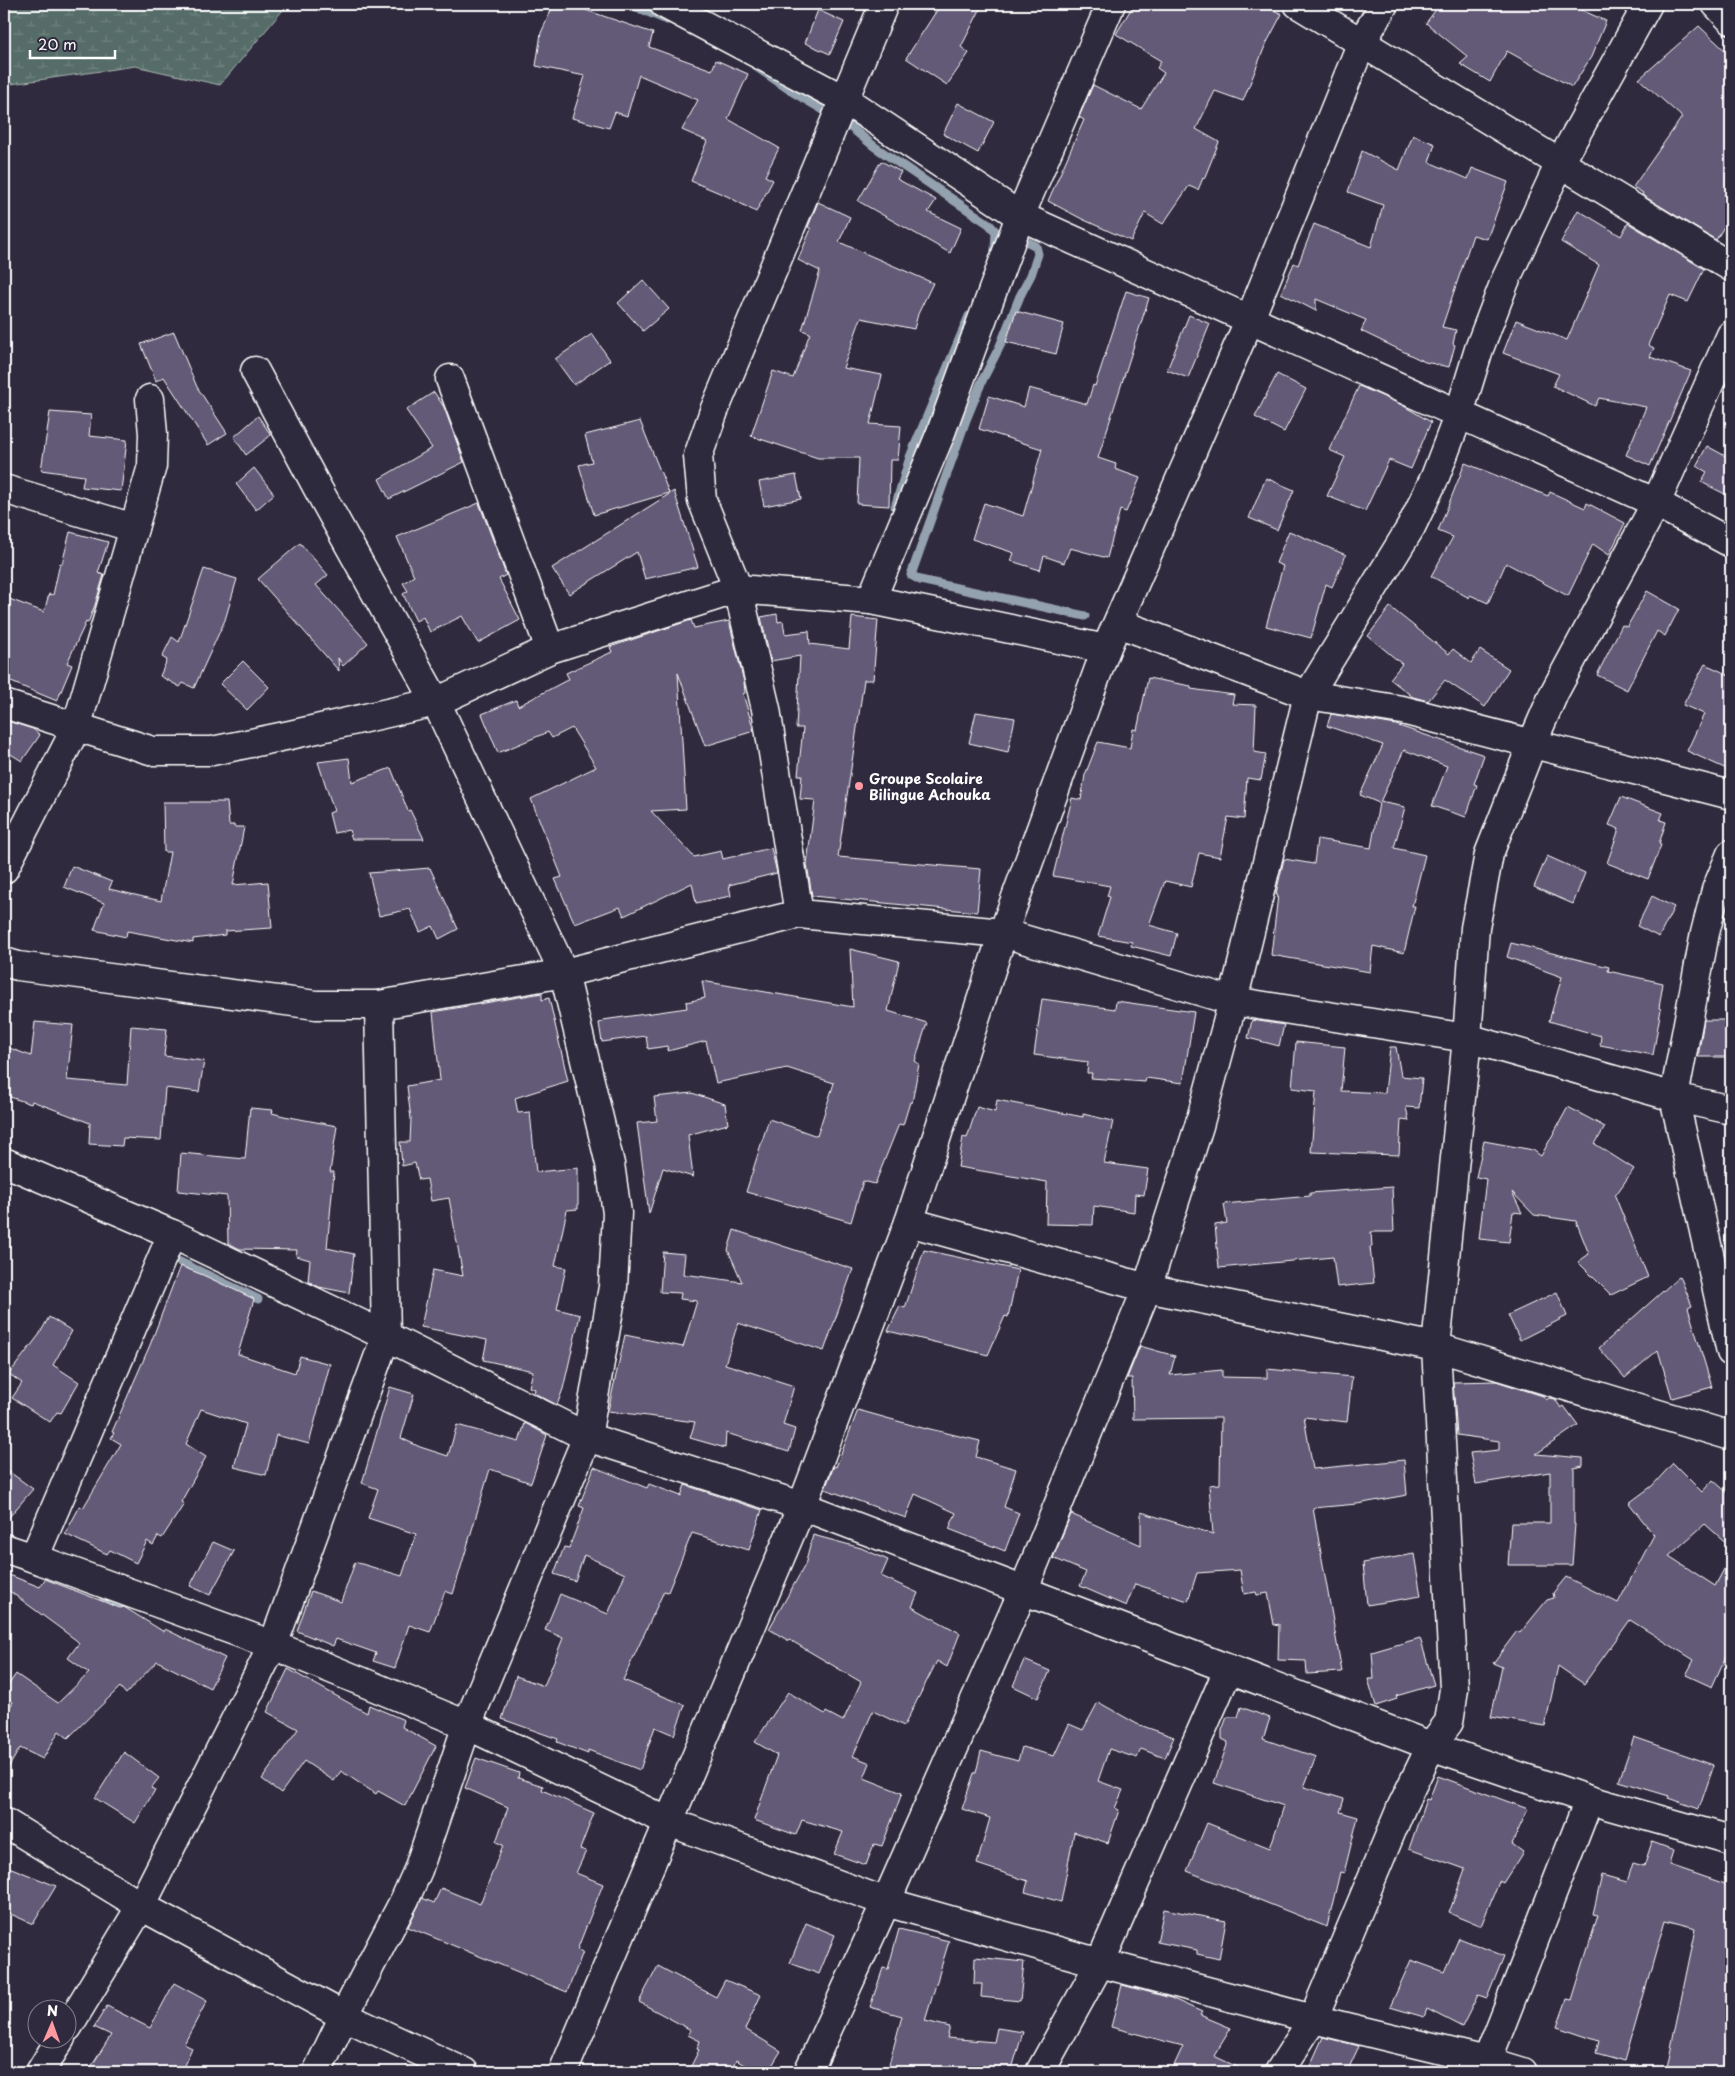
<svg xmlns="http://www.w3.org/2000/svg" width="1735" height="2076" font-family="'Playpen Sans',sans-serif">
  <style>
    .wetland { fill: url(#wetland-marsh); stroke: #aab6b3 }
    .lines { fill: none; stroke-linecap: round; stroke-linejoin: round }
    .stream { stroke: #94a1ae; stroke-width: 9 }
    .building { fill: #635a77; stroke: #fff }
    .minor-casing { stroke: #fff; stroke-width: 31 }
    .minor { stroke: #2f2a3d; stroke-width: 28 }
    .poi-dot { fill: #ff9aa2; stroke: #2f2a3d; stroke-width: 2 }
    .labels { text-anchor: middle; dominant-baseline: central; stroke-width: 4; stroke-linejoin: round; paint-order: stroke }
    .poi-label { font-size: 14px; font-weight: bold; fill: #fff; stroke: #2f2a3d; text-anchor: start }
  </style>
  <defs>
    <pattern id="wetland-marsh" width="20" height="14" patternUnits="userSpaceOnUse" patternTransform="scale(1.25)"><rect width="20" height="14" fill="#566c67"/><path d="M1 5h8M5 5V1M11 12h8M15 12V8" fill="none" stroke="#6f827e"/></pattern>
  </defs>
  <rect width="100%" height="100%" fill="#2f2a3d"/>
  <filter id="ink" filterUnits="userSpaceOnUse"><feTurbulence type="fractalNoise" baseFrequency=".02" numOctaves="2"/><feDisplacementMap in="SourceGraphic" scale="10" xChannelSelector="R" yChannelSelector="G"/><feConvolveMatrix kernelMatrix="1 2 1 2 8 2 1 2 1" color-interpolation-filters="sRGB"/></filter>
  <g filter="url(#ink)">
    <path class="wetland" d="M4,4H288L220,85L135,66L4,85Z"/>
    <g class="lines">
      <g class="stream">
        <path d="M629,4L667,20"/>
        <path d="M758,68L793,92L844,122L875,147L989,224L996,232L995,251"/>
        <path d="M1014,238L1028,242L1036,246L1038,254L1031,275L1020,296L1000,346L982,381L966,420L911,575L920,580L1085,616"/>
        <path d="M895,507L910,457L969,316"/>
        <path d="M178,1261L258,1299"/>
        <path d="M103,1597L121,1605"/>
      </g>
    </g>
    <g class="building">
      <path d="M554,4H568L653,33L649,47L712,70L716,60L748,74L728,119L779,148L765,176L773,180L756,212L727,196L691,181L707,141L682,130L698,100L639,75L627,116L615,112L609,128L572,118L585,76L536,66L541,33Z"/>
      <path d="M941,4H983L961,47L969,53L947,85L906,58Z"/>
      <path d="M1134,4H1261L1282,14L1265,46L1243,101L1215,91L1196,129L1219,142L1204,179L1203,178L1198,190L1189,186L1163,224L1145,213L1131,241L1082,219L1048,201L1084,120L1079,117L1093,85L1141,109L1164,73L1157,68L1161,61L1116,34Z"/>
      <path d="M1440,4H1568L1606,21L1591,57L1572,87L1507,51L1490,82L1460,64L1468,57L1426,23Z"/>
      <path d="M818,10L844,22L830,54L805,43Z"/>
      <path d="M1699,26L1731,56V215L1716,240L1642,195L1643,193L1633,187L1682,117L1639,79Z"/>
      <path d="M958,103L994,122L978,153L943,134Z"/>
      <path d="M1413,135L1435,144L1429,162L1468,179L1472,168L1508,182L1487,239L1473,235L1442,327L1456,330L1453,344L1455,345L1449,367L1425,362L1361,331L1366,320L1316,299V311L1281,293L1294,263L1298,265L1314,224L1371,247L1383,205L1348,192L1362,151L1399,170Z"/>
      <path d="M881,161L901,172L897,179L936,200L928,212L961,228L950,253L858,201Z"/>
      <path d="M818,202L850,217L839,242L933,283L918,314L914,329L861,318L843,368L882,375L870,424L901,426L898,460H890L889,506L857,504L859,458H818L751,436L773,371L793,378L810,333L802,330L820,271L798,260L811,229L808,227Z"/>
      <path d="M1578,210L1621,236L1628,223L1704,269L1688,302L1670,295L1648,345L1654,348L1650,357L1691,371L1650,466L1626,455L1646,407L1599,398L1595,406L1553,386L1559,374L1503,353L1516,320L1567,340L1599,265L1561,242Z"/>
      <path d="M643,280L669,309L643,331L618,303Z"/>
      <path d="M1126,291L1149,298L1098,458L1116,464L1115,469L1140,478L1126,512L1120,510L1107,558L1070,548L1064,563L1044,556L1040,570L1011,561L1014,553L972,539L984,503L1023,516L1042,449L979,429L989,396L1024,407L1029,388L1087,404L1093,385L1095,386Z"/>
      <path d="M1016,311L1064,324L1056,354L1006,342Z"/>
      <path d="M1189,315L1210,324L1188,378L1167,370Z"/>
      <path d="M174,332L197,387L227,433L208,445L164,377L156,381L141,344Z"/>
      <path d="M592,334L610,360L574,385L555,359Z"/>
      <path d="M1277,374L1306,389L1284,432L1255,417Z"/>
      <path d="M1359,386L1402,405L1431,422L1411,469L1389,460L1365,511L1327,496L1345,457L1329,450Z"/>
      <path d="M434,392L444,407L464,462L389,499L379,479L432,448L406,410Z"/>
      <path d="M50,412L91,415L89,436L127,440L121,491L82,487L84,476L41,470Z"/>
      <path d="M258,416L271,435L246,455L234,437Z"/>
      <path d="M640,421L669,493L594,515L579,465L592,462L585,435Z"/>
      <path d="M1707,446L1731,459V497L1701,482L1707,472L1696,466Z"/>
      <path d="M1465,463L1548,496L1550,492L1585,508L1587,503L1625,523L1609,555L1593,544L1568,596L1506,563L1488,603L1470,595L1469,598L1431,576L1453,537L1438,531Z"/>
      <path d="M254,468L274,494L256,510L236,484Z"/>
      <path d="M796,475L801,499L764,506L759,482Z"/>
      <path d="M1266,478L1294,490L1277,530L1249,518Z"/>
      <path d="M674,491L698,567L645,579L637,552L569,594L552,568Z"/>
      <path d="M479,503L506,575L499,579L520,620L478,643L462,616L430,632L423,617L416,621L403,594L408,591L403,583L414,576L397,537Z"/>
      <path d="M1289,531L1346,555L1332,587L1326,584L1311,638L1266,626L1283,566L1276,563Z"/>
      <path d="M70,532L108,542L98,573L104,575L95,605L88,623L86,622L67,663L72,665L57,701L4,679V597L44,612L49,594L53,595L60,563L62,564Z"/>
      <path d="M300,543L328,575L316,585L368,643L343,666L338,658L339,671L258,579Z"/>
      <path d="M204,569L237,579L225,620L194,688L183,683L180,687L160,676L167,660L162,657L172,637L179,642Z"/>
      <path d="M1647,591L1679,609L1665,636L1657,631L1627,690L1597,675L1622,625L1627,627Z"/>
      <path d="M1390,607L1449,654L1453,649L1471,663L1480,650L1509,669L1485,707L1445,680L1428,701L1413,697L1390,679L1402,664L1368,636Z"/>
      <path d="M777,614L778,622L783,621L785,634L809,631L810,644L849,649L852,617L878,620L873,680H864L838,857L981,869L977,912L812,896L807,864L815,800L800,799L802,775H798L803,728H796L800,656L771,661L761,617Z"/>
      <path d="M691,620L694,628L729,621L744,682L745,693L743,694L754,731L705,746L678,673L686,809L651,811L694,857L721,851L723,859L771,848L777,873L729,885L731,896L696,903L692,883L624,916L620,907L575,924L555,879L562,877L531,799L596,767L572,728L552,738L548,732L498,753L482,714L516,700L518,706L569,679L566,673L612,652L610,647Z"/>
      <path d="M243,661L269,687L247,710L220,684Z"/>
      <path d="M1705,664L1731,676V771L1687,751L1704,714L1683,705Z"/>
      <path d="M1148,678L1191,686V689L1234,695L1232,704L1256,705L1254,752L1266,754L1261,780L1247,778L1244,819L1228,817L1220,857L1199,853L1191,887L1165,881L1149,925L1177,933L1171,956L1131,946L1132,942L1098,936L1110,897L1107,896L1110,886L1053,876L1072,798L1081,800L1085,775L1098,742L1130,748L1133,729L1137,730Z"/>
      <path d="M976,712L1015,718L1008,752L969,743Z"/>
      <path d="M1331,714L1396,725L1484,755L1474,784L1477,785L1466,817L1432,806L1447,766L1404,750L1380,802L1405,807L1394,848L1425,855L1412,906H1415L1404,953L1373,946L1370,972L1271,955L1278,895H1276L1277,889L1284,859L1314,864L1317,839L1371,848L1379,803L1360,795L1383,745L1327,726Z"/>
      <path d="M4,720L33,729L40,735L22,761L4,750Z"/>
      <path d="M349,758L352,782L391,768L408,811L410,810L424,839H352L349,830L334,833L329,813L334,811L318,762Z"/>
      <path d="M1621,797L1663,813L1660,820L1666,822L1659,844L1661,845L1648,879L1607,863L1619,829L1609,825Z"/>
      <path d="M163,802H227L229,825H234V827H244L233,885L268,882L272,928L225,931V935L193,939V943L127,931L126,937L94,930L104,903L64,887L72,866L112,882L109,889L161,901L170,852H164Z"/>
      <path d="M1547,856L1585,873L1573,904L1534,887Z"/>
      <path d="M430,868L458,929L439,939L433,926L420,932L410,909L379,916L369,873Z"/>
      <path d="M1652,896L1674,907L1659,937L1637,926Z"/>
      <path d="M1511,943L1609,967L1608,971L1663,983L1659,1008L1661,1009L1653,1055L1600,1045L1601,1036L1549,1021L1562,977L1507,957Z"/>
      <path d="M850,949L899,961L888,1011L927,1023L915,1061L919,1064L912,1103L910,1102L903,1125L899,1124L875,1184L863,1181L851,1222L746,1192L769,1119L817,1136L834,1083L787,1068L716,1083L706,1041L668,1051L667,1046L648,1049L646,1036L602,1042L599,1023L603,1022V1020L687,1008L686,1002L705,998L702,981L853,1007Z"/>
      <path d="M542,993V1000L549,998L568,1081L515,1098L518,1113L530,1112L536,1172L578,1168V1209L567,1210L555,1266L566,1268L557,1309L580,1315L563,1389L557,1405L534,1393L535,1389L529,1387L533,1371L483,1360L487,1340L421,1327L433,1270L463,1276L449,1198L431,1201L427,1179L419,1180L415,1163L402,1166L400,1142H410L411,1119L407,1086L440,1080L433,1012Z"/>
      <path d="M1042,999L1115,1009L1116,1001L1194,1012L1183,1083L1146,1078L1145,1082L1091,1078L1092,1073H1087L1088,1062L1034,1055Z"/>
      <path d="M1252,1020L1284,1025L1279,1046L1248,1038Z"/>
      <path d="M1704,1020H1731V1057H1698Z"/>
      <path d="M35,1022L73,1025L67,1080L127,1085L131,1026L167,1029L164,1056L204,1061L199,1092L165,1088L161,1140L123,1138L122,1146L89,1144L90,1123L32,1101L31,1104L4,1095V1046L31,1056Z"/>
      <path d="M1296,1042L1345,1047L1341,1091L1385,1093L1390,1047H1396L1401,1076L1422,1078L1419,1108L1406,1107L1409,1121L1401,1120L1399,1155L1311,1152L1316,1091L1292,1088Z"/>
      <path d="M692,1093L725,1104L728,1124L688,1135L693,1177L663,1168L649,1214L637,1123L657,1121L654,1097Z"/>
      <path d="M997,1100L1083,1117V1114L1113,1121L1104,1163L1148,1169L1144,1195L1135,1194L1134,1212L1094,1206L1093,1225L1046,1224L1047,1182L958,1167L963,1137L967,1138L977,1107L995,1112Z"/>
      <path d="M1568,1107L1605,1127L1595,1144L1634,1169L1615,1196L1648,1277L1611,1295L1578,1262L1589,1254L1576,1221L1534,1215L1512,1192L1522,1213L1513,1212L1509,1242L1479,1239L1486,1179L1476,1177L1484,1141L1533,1150L1541,1156Z"/>
      <path d="M250,1108L273,1110L272,1113L284,1116L337,1126L330,1172H334L327,1248L354,1254L349,1293L319,1287L308,1281L310,1260L296,1256L297,1250L240,1249L228,1243L227,1196L178,1191L181,1153L245,1159Z"/>
      <path d="M1392,1187L1394,1232H1371L1372,1247H1370L1374,1283L1337,1287L1333,1257L1219,1268L1215,1225L1227,1223L1224,1204L1310,1196V1193Z"/>
      <path d="M734,1230L853,1269L824,1351L738,1323L725,1364L794,1386L783,1425L795,1429L789,1452L726,1433L725,1448L690,1438L695,1422L608,1411L625,1335L683,1347L697,1301L680,1299L681,1293L660,1292L663,1252L685,1254L683,1274L742,1282L728,1250Z"/>
      <path d="M924,1250L1018,1270L1008,1317L1005,1316L988,1355L888,1331L900,1306L905,1308Z"/>
      <path d="M180,1266L203,1275L254,1299L238,1354L295,1373L300,1356L330,1364L309,1444L276,1435L266,1475L234,1467L246,1424L201,1409L186,1444L206,1457L181,1502L184,1504L162,1538L158,1536L153,1545L147,1541L136,1563L110,1550L107,1554L65,1534L80,1506L83,1508L121,1444L111,1438L114,1433L112,1432L150,1345Z"/>
      <path d="M1680,1276L1692,1306L1688,1308L1712,1387L1672,1398L1658,1350L1625,1378L1599,1348Z"/>
      <path d="M1557,1292L1567,1316L1520,1340L1508,1315Z"/>
      <path d="M49,1317L72,1331L53,1365L79,1382L61,1413L57,1412L50,1422L12,1398L22,1383L9,1374L39,1335Z"/>
      <path d="M1140,1346L1175,1356L1170,1375L1222,1370V1377L1267,1378V1369L1352,1377L1347,1422L1304,1417L1313,1469L1404,1460L1407,1495L1357,1504L1313,1508L1342,1672L1307,1674L1306,1661L1278,1660L1279,1624L1274,1625L1268,1593L1257,1595L1256,1592L1244,1594L1240,1570L1197,1573L1188,1601L1135,1584L1126,1606L1080,1586L1086,1572L1053,1558L1071,1514L1141,1545V1512L1213,1534L1209,1485L1220,1484L1221,1418L1133,1419L1132,1378H1127Z"/>
      <path d="M1496,1381L1543,1396L1546,1400L1549,1398L1555,1399L1561,1408L1564,1406L1578,1425L1536,1454L1583,1458V1466L1574,1468V1524H1575L1572,1565H1508L1511,1523H1550V1472L1476,1484L1470,1453L1499,1450V1441L1457,1435L1453,1382Z"/>
      <path d="M390,1387L414,1394L401,1438L420,1447L448,1456L457,1425L519,1442L525,1423L547,1435L531,1483L490,1469L453,1594L445,1591L430,1632L409,1625L395,1668L373,1661L376,1653L336,1639L333,1646L297,1631L311,1591L341,1602L355,1562L402,1576L416,1534L368,1518L378,1489L362,1483Z"/>
      <path d="M858,1410L926,1429V1428L980,1441L976,1457L1016,1469L1004,1507L1019,1513L1005,1551L949,1529L956,1513L915,1494L906,1518L825,1489L834,1466L836,1467Z"/>
      <path d="M1673,1463L1702,1492L1713,1480L1731,1496V1547L1705,1524L1669,1556L1715,1586L1731,1556V1645L1712,1687L1686,1675L1694,1660L1630,1620L1584,1684L1558,1666L1545,1726L1491,1717L1502,1667L1493,1663L1517,1631L1520,1633L1547,1600L1554,1598L1553,1593L1566,1577L1618,1603L1654,1535L1629,1503L1652,1486Z"/>
      <path d="M594,1467L647,1488L649,1484L681,1496L685,1485L762,1510L749,1550L692,1533L668,1592L664,1591L623,1680L685,1705L674,1735L655,1727L640,1770L588,1750V1754L557,1742L558,1739L502,1719L516,1676L544,1686L563,1638L545,1630L560,1594L608,1614L625,1574L584,1555L575,1581L554,1574L564,1547L569,1548L584,1508L579,1506Z"/>
      <path d="M4,1468L33,1489L4,1523Z"/>
      <path d="M813,1535L861,1548L888,1560L881,1576L918,1593L912,1607L960,1633L947,1667L937,1661L904,1726L873,1711L853,1756L870,1763L864,1778L902,1793L882,1846L874,1844L866,1865L834,1854L843,1832L802,1820L796,1835L754,1820L777,1755L755,1742L788,1692L825,1714L826,1712L843,1721L861,1682L790,1640L789,1641L769,1629L805,1565Z"/>
      <path d="M213,1542L234,1551L210,1595L190,1586Z"/>
      <path d="M1414,1554L1421,1596L1367,1605L1363,1563Z"/>
      <path d="M4,1573L40,1587L45,1579L120,1608L124,1607L164,1632L165,1629L225,1658L210,1688L157,1661L126,1694L120,1687L68,1738L59,1731L43,1759L20,1748L4,1775V1716L13,1702L4,1694V1691L16,1674L58,1703L89,1673L68,1658L79,1643L76,1640L4,1587Z"/>
      <path d="M1420,1638L1434,1685L1396,1696L1397,1699L1376,1706L1368,1679H1374L1372,1652Z"/>
      <path d="M1024,1660L1050,1671L1038,1698L1013,1686Z"/>
      <path d="M288,1669L367,1713L369,1705L404,1720L402,1727L436,1746L405,1806L378,1791L376,1794L341,1771L334,1781L304,1761L281,1793L262,1779L298,1729L267,1712Z"/>
      <path d="M1098,1702L1137,1724L1174,1737L1165,1758L1141,1749L1137,1758L1109,1749L1098,1781L1123,1790L1115,1808L1119,1810L1108,1843L1074,1832L1061,1902L1025,1892L1028,1881L977,1864L990,1818L962,1809L974,1773H976L981,1751L1018,1761L1022,1747L1054,1756L1069,1724L1083,1730Z"/>
      <path d="M1241,1707L1270,1718L1263,1739L1316,1757L1304,1787L1344,1799L1340,1812L1358,1817L1344,1873L1340,1872L1327,1927L1187,1871L1207,1823L1270,1848L1284,1806L1214,1783L1228,1742L1222,1739V1730L1227,1717H1238Z"/>
      <path d="M1634,1737L1714,1765L1699,1809L1668,1798L1669,1796L1619,1781Z"/>
      <path d="M124,1752L159,1778L151,1788L155,1790L135,1823L95,1798Z"/>
      <path d="M476,1758L519,1773L518,1778L543,1786L542,1790L594,1813L580,1849L586,1851L576,1873L603,1884L577,1950L583,1952L567,1992L408,1927L422,1898L434,1903L441,1888L480,1904L503,1845L496,1842L508,1807L465,1788Z"/>
      <path d="M1438,1776L1528,1809L1512,1844L1523,1852L1503,1883L1499,1881L1481,1926L1449,1913L1465,1869L1409,1849L1426,1799L1429,1800Z"/>
      <path d="M1652,1842L1674,1850L1670,1865L1731,1886V2072H1666L1696,1928L1665,1920L1625,2061L1596,2053L1599,2041L1557,2027L1567,1999L1572,2000L1598,1915L1593,1914L1602,1875L1627,1882L1633,1863L1644,1866Z"/>
      <path d="M4,1865L56,1886L33,1924L4,1911Z"/>
      <path d="M1164,1909L1226,1921L1219,1959L1197,1954V1950L1157,1942Z"/>
      <path d="M806,1923L835,1935L819,1974L790,1963Z"/>
      <path d="M899,1929L949,1941L925,2021L950,2027L947,2038L994,2042L997,2028L1023,2032L1011,2072H887L902,2016L870,2007L883,1968L888,1969Z"/>
      <path d="M1459,1938L1504,1956L1487,1998L1478,1995L1462,2027L1427,2009L1424,2017L1390,2007L1411,1960L1444,1972Z"/>
      <path d="M975,1957L1024,1962L1020,2001L981,1997L982,1984H974Z"/>
      <path d="M658,1966L716,1997L725,1980L761,1995L745,2029L781,2051L768,2072H756L736,2060L731,2072H688L699,2050L697,2049L700,2041L688,2035L691,2030L639,2002Z"/>
      <path d="M174,1983L207,2001L184,2044L192,2048L181,2072H88L111,2035L94,2027L107,2006L150,2028Z"/>
      <path d="M1122,1985L1171,1998L1202,2012L1200,2015L1231,2028L1214,2056L1248,2072H1171L1183,2046L1111,2027Z"/>
      <path d="M1323,2037L1359,2046L1347,2072H1325L1310,2066Z"/>
    </g>
    <g class="lines">
      <g class="minor-casing">
        <g id="minor">
          <path d="M664,4L845,100L1020,216L1656,503L1731,543"/>
          <path d="M1298,4L1731,267"/>
          <path d="M1716,4L1731,20"/>
          <path d="M450,379L550,649"/>
          <path d="M4,489L134,528"/>
          <path d="M871,600L940,435L1020,216L1111,4"/>
          <path d="M1118,623L1308,695L1402,710L1731,795"/>
          <path d="M4,704L153,751H212L290,735L436,702L317,487L255,371"/>
          <path d="M1731,854L1716,890L1705,933L1674,1097L1731,1352"/>
          <path d="M4,869L76,728L152,466L153,434L150,399"/>
          <path d="M799,914L766,709L738,589L702,500L698,456L714,411L884,4"/>
          <path d="M4,962L18,966L316,1005H379L564,973L799,914L1003,933L1233,1001L1467,1038L1674,1097L1731,1110"/>
          <path d="M4,1162L172,1234L386,1336L587,1437L802,1506L1431,1746L1589,1800L1731,1840"/>
          <path d="M909,1222L1147,1288L1436,1347L1731,1436"/>
          <path d="M172,1234L34,1558L273,1645L467,1725L669,1822L886,1902L1100,1963L1313,2019L1487,2061L1523,2072"/>
          <path d="M4,1548L34,1558"/>
          <path d="M4,1822L141,1906L344,2016L464,2072"/>
          <path d="M68,2027L141,1906L273,1645L386,1336L379,1005"/>
          <path d="M40,2072L61,2038"/>
          <path d="M317,2072L344,2016L405,1899L418,1870L467,1725L587,1437L613,1287L617,1213L610,1164L564,973L436,702L550,649L738,589L871,600L1106,649"/>
          <path d="M563,2072L802,1506L909,1222L1003,933L1106,649L1249,321L1362,42L1384,4"/>
          <path d="M808,2072L886,1902L1023,1591L1147,1288L1199,1126L1233,1001L1308,695L1411,527L1435,477L1459,414L1479,349L1505,281L1560,163L1648,4"/>
          <path d="M1040,2072L1100,1963L1228,1670"/>
          <path d="M1279,2072L1313,2019L1402,1806L1431,1746L1449,1722L1454,1689L1436,1347L1467,1038L1475,928L1489,854L1532,744L1554,693L1656,503L1731,335"/>
          <path d="M1481,2072L1487,2061L1589,1800"/>
        </g>
      </g>
      <use href="#minor" class="minor"/>
    </g>
  </g>
  <circle class="poi-dot" cx="859" cy="786" r="5"/>
  <g class="labels">
    <g class="poi-label">
      <text x="869" y="778">Groupe Scolaire<tspan x="869" dy="16">Bilingue Achouka</tspan></text>
    </g>
  </g>
  <rect width="1735" height="2076" fill="none" stroke="#2f2a3d" stroke-width="20"/>
  <rect x="10" y="10" width="1715" height="2056" fill="none" stroke="#fff" stroke-width="2" filter="url(#ink)"/>
  <g transform="translate(52 2024) rotate(2)"><circle r="24" fill="#2f2a3d" stroke="#827f8b"/>
  <path d="M0-4L9 19L0 12L-9 19Z" fill="#ff9aa2"/>
  <text y="-8" font-size="14" font-weight="bold" text-anchor="middle" fill="#ffffff">N</text>
  </g>
  <path d="M30 50v8h85v-8" fill="none" stroke="#ffffff" stroke-width="2.5"/>
  <text x="38" y="50" font-size="15" fill="#ffffff" stroke="#2f2a3d" stroke-width="4" paint-order="stroke">20 m</text>
</svg>
